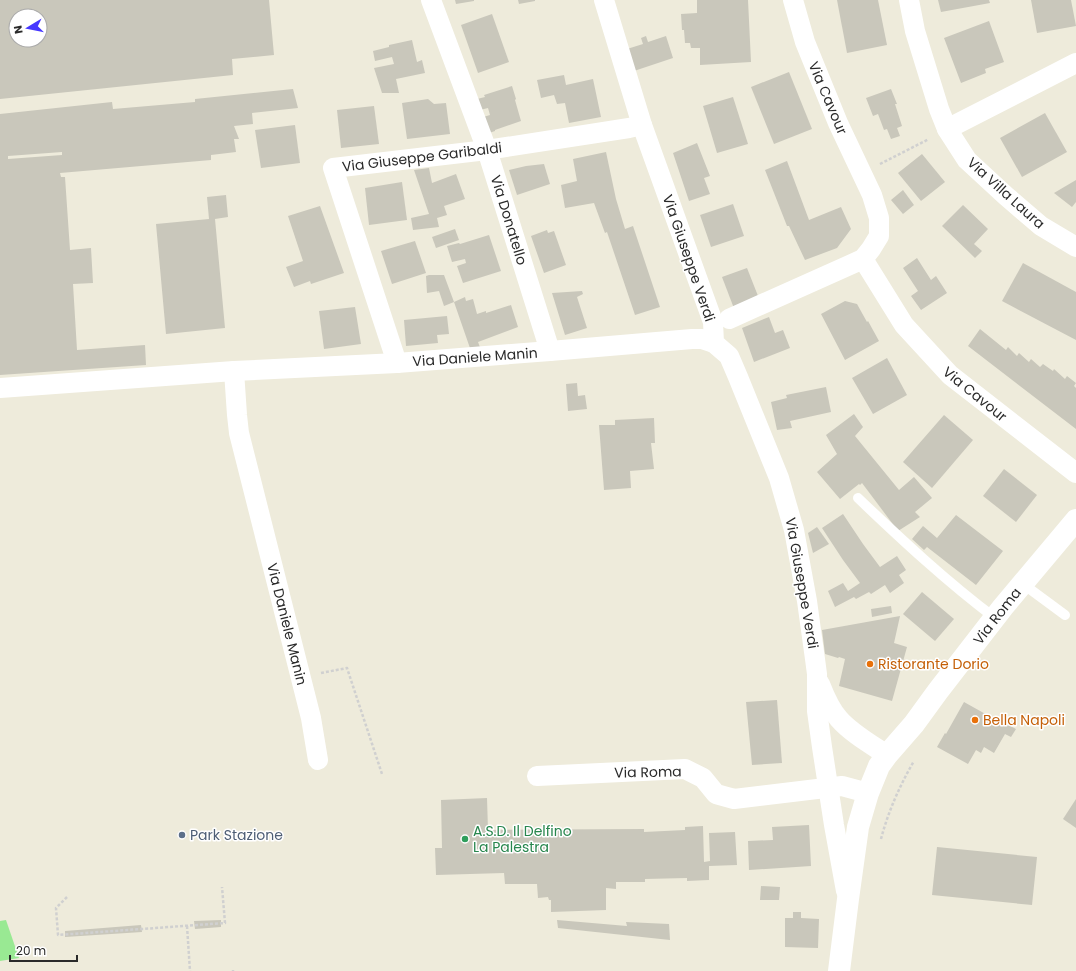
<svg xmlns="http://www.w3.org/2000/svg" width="1076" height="971" font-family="Poppins,sans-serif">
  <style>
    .green { fill: #99e993 }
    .building { fill: #c9c7bb; fill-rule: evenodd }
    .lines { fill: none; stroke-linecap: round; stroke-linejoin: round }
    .path { stroke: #d0d0d0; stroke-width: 2.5; stroke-dasharray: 3 2; stroke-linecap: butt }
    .service { stroke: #fff; stroke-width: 10 }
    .minor { stroke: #fff; stroke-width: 20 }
    .secondary { stroke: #fff; stroke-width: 22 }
    .food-dot { fill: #e8710a; stroke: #fff; stroke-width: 1.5 }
    .service-dot { fill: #5c6f8a; stroke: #fff; stroke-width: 1.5 }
    .leisure-dot { fill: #2e9e5b; stroke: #fff; stroke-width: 1.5 }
    .labels { text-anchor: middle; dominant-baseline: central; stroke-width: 3; stroke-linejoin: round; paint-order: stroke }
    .street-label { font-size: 14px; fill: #2a2a2a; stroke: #fff }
    .food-label { font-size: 14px; fill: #c56008; stroke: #fff; text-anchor: start }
    .leisure-label { font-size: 14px; fill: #27864d; stroke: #fff; text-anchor: start }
    .service-label { font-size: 14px; fill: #4e5e75; stroke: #fff; text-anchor: start }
  </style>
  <rect width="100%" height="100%" fill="#eeebdb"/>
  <path class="green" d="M6,920L19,958L0,961V921Z"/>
  <g class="building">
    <path d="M0,0H269L274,55L232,59L233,75L0,99ZM16,16H40V40H16Z"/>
    <path d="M455,0H474V1L456,4Z"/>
    <path d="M518,0H535V1L519,4Z"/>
    <path d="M697,0H748L751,62L700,65V48H691L690,43H685L684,30H682L681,14L697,13Z"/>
    <path d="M837,0H878L887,45L847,53Z"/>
    <path d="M938,0H989L990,3L941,12Z"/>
    <path d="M1031,0H1071L1076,26L1037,33Z"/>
    <path d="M492,14L509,62L478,73L461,25Z"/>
    <path d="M989,21L1004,62L985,69L986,73L961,83L944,38Z"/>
    <path d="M646,36L648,42L666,36L673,58L634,71L627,49L643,44L641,38Z"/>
    <path d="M412,40L417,62L422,60L425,73L396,79L399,93H382L374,68L394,64L392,57L375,61L373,51L389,47V45Z"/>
    <path d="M789,72L812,129L774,144L751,87Z"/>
    <path d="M564,75L566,85L593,79L601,117L569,123L565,103L557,104L554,95L541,98L537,80Z"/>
    <path d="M512,86L516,99L515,100L521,121L495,130V131L486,134L480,118L490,115L488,108L480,110L477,99L485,97L484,95Z"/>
    <path d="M293,89L298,108L252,113L253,124L234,126L239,139H234L236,152L211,155V160L60,173L61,177H65L70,250L91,248L93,283L73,284L77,350L145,345L146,365L0,375V114L112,102L113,109L195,102V99ZM62,152V155L8,159V156Z"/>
    <path d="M891,89L897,104H895L902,126L897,128L900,136L891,139L887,129L884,130L878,114L873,116L866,98Z"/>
    <path d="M733,97L748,144L717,153L703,106Z"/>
    <path d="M428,99L434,104L446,103L450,134L407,139L402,103Z"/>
    <path d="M374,106L379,144L341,148L337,110Z"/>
    <path d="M1045,113L1067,152L1022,177L1000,138Z"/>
    <path d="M295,125L300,163L261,168L255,130Z"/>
    <path d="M697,143L710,176L704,178L710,194L689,201L673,153Z"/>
    <path d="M606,152L616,199L625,229L633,226L660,307L635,315L607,232L605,233L594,203L565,208L561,185L577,181L573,159Z"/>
    <path d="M922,154L945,182L921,201L898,173Z"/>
    <path d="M787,161L809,220L841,207L851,229L837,248L805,260L789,226H787L765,170Z"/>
    <path d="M544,164L550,184L517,195L509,170L526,166Z"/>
    <path d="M429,168L432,183L456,174L465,199L444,206L447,215L437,218L439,227L413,230L411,218L429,214L414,170Z"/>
    <path d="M1076,180V202L1072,207L1054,193Z"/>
    <path d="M402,182L407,220L369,225L365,188Z"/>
    <path d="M903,190L914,205L903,214L891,200Z"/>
    <path d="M226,195L228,217L215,219L225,328L166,334L156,224L209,219L207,197Z"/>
    <path d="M733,204L744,236L711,247L700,215Z"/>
    <path d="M963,205L988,229L974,244L982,251L975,258L942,226Z"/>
    <path d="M320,206L344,273L311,284L310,281L294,287L286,267L303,261L288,216Z"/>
    <path d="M455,229L459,240L436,248L432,237Z"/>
    <path d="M547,230L548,233L554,231L566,265L544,273L531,236Z"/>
    <path d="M489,235L501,271L463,283L457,266L466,263L465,259L452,262L447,246L459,243L460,244Z"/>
    <path d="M415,241L426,273L392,284L381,251Z"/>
    <path d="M917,258L931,280L936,276L947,293L921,310L911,296L918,291L903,268Z"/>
    <path d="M1023,263L1076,292V340L1002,301Z"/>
    <path d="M747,268L760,301L735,311L722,277Z"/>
    <path d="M429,275H444L454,302L465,297L466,301L473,299L477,314L486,311V313L511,305L518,327L478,342L481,350L471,351L454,302L444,306L439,291L427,293L426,276Z"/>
    <path d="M582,291L583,294L577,297L587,328L565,335L552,293Z"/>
    <path d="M845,301L857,304L867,322L868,321L879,341L845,360L821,314Z"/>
    <path d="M355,307L361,344L324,349L319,311Z"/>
    <path d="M447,316L449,334L437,335L438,343L406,346L404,320Z"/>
    <path d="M769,317L775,333L783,330L790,348L754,362L742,328Z"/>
    <path d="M980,329L1006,350L1008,347L1017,356L1019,353L1029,362L1031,359L1040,367L1043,364L1053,371L1054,369L1065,379L1067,376L1076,383L1074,386L1076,388V429L968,346Z"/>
    <path d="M887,358L907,395L873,414L852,378Z"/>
    <path d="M577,383L578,396L585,395L587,409L568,411L566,384Z"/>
    <path d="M826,387L831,412L790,421L792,428L777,430L771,402L787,398L786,395Z"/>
    <path d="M854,414L863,427L855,436L899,490L914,477L932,498L915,512L920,517L898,531L862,483L860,485L859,484L840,499L817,472L837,454L826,435Z"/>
    <path d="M944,415L973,440L932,488L903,462Z"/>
    <path d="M654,418L655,443H651L654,469L630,471L631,488L604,490L599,425H615V420Z"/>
    <path d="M1004,469L1037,495L1016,522L983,496Z"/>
    <path d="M843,514L863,544L880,567L897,556L906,570L899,575L904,583L890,593L885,585L871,594L869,592L856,599L854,597L835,607L828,591L843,583L848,591L860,583L843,560L822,528Z"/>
    <path d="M956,515L1003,551L976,585L927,547L924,550L912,539L923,526L937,538Z"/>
    <path d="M817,527L829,544L813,553L808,533Z"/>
    <path d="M922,592L954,619L935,641L903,614Z"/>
    <path d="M891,606L892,613L872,617L871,609Z"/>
    <path d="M900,616L894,643L907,647L892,701L839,686L845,659L839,657L838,658L825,654L822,630Z"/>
    <path d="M777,700L782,763L752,765L746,702Z"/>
    <path d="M964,702L998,721L999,720L1016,729L1011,737L1005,734L994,753L984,747L981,753L976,750L968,764L937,747L945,733L946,734Z"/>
    <path d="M487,798L488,830L644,829V832L685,830V827L703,826L704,862L710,861L709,833L735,832L737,865L709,866V880L687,881V878L645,879V882H616V889L606,888V910L551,912V900H549L548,897L538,898L537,884H505L504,873L436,875L435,848H442L441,800Z"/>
    <path d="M1076,799V828L1063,819Z"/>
    <path d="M809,825L811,866L749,870L748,841L773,840L772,827Z"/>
    <path d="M937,847L1037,857L1032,905L932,895Z"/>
    <path d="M761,886L780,887L779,900H760Z"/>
    <path d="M793,912H801V918L819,919L818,948L785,947V918H793Z"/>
    <path d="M221,920V927L195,929L194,921Z"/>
    <path d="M557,920L627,926L626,922L669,924L670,940L558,928Z"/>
    <path d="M141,925L142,932L65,937V931Z"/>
  </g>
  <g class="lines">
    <g class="path">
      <path d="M880,164L929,139"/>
      <path d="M321,673L347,668L382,774"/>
      <path d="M881,839C888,812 900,785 914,761"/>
      <path d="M67,897L56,908L58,935L225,923L222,887"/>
      <path d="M187,926L190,971"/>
      <path d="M233,970V971"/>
    </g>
    <g class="service">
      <path d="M858,498C902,540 946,581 995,618"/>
      <path d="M1023,584L1065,615"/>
    </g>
    <g class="minor">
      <path d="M431,0L487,150L550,351"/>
      <path d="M604,0L642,125L713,322L714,343L729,356L738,377L779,478L794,530L807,601L815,659L817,674V711L822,747L834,825L846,891"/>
      <path d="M909,0L915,31L939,109L947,129L967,160L1006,196L1041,226L1076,247"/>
      <path d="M947,129L1076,63"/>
      <path d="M863,259L904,325L950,375L1076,473"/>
      <path d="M729,319L863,259L871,249L879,236V218L872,195L838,123L805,42L793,0"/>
      <path d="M397,363L333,168L487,150L629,128L642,125"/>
      <path d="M234,371L237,415L239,433L311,718L318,760"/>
      <path d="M0,388L234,371L397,363L550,351L692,339H702L714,343"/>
      <path d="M820,684C825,697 830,709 839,719C851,733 872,745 887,755"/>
      <path d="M537,776L685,769L703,778L716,794L734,799L842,786L868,793"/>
    </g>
    <path class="secondary" d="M839,971L848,899L858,827L868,793L879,766L887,755L914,724L938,691L1003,607L1076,520"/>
  </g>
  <g class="food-dot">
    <circle cx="870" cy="664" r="4"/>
    <circle cx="975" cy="720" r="4"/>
  </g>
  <circle class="service-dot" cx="182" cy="835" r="4"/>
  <circle class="leisure-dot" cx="465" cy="839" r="4"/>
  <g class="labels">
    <g class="street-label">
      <text transform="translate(828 98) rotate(67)">Via Cavour</text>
      <text transform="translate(422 157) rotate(-7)">Via Giuseppe Garibaldi</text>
      <text transform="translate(1006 193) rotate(42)">Via Villa Laura</text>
      <text transform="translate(509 220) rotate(73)">Via Donatello</text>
      <text transform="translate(689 258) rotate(71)">Via Giuseppe Verdi</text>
      <text transform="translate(475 357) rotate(-4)">Via Daniele Manin</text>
      <text transform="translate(975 394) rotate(39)">Via Cavour</text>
      <text transform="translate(802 583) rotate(80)">Via Giuseppe Verdi</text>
      <text transform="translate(997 616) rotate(-52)">Via Roma</text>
      <text transform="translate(287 624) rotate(76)">Via Daniele Manin</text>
      <text transform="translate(648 772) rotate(-1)">Via Roma</text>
    </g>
    <g class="food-label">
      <text x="878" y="664">Ristorante Dorio</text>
      <text x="983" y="720">Bella Napoli</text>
    </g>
    <g class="leisure-label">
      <text x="473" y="831">A.S.D. Il Delfino<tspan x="473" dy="16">La Palestra</tspan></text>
    </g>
    <g class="service-label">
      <text x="190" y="835">Park Stazione</text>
    </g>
  </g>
  <g transform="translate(28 28) rotate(260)"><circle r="19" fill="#ffffff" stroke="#aaaaaa"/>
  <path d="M0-3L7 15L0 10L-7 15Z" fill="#4637ff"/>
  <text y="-6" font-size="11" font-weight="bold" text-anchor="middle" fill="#2a2a2a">N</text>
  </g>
  <path d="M10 955v6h67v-6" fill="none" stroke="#2a2a2a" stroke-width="2"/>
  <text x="16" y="955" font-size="12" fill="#2a2a2a" stroke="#ffffff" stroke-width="3" paint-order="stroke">20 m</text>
</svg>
